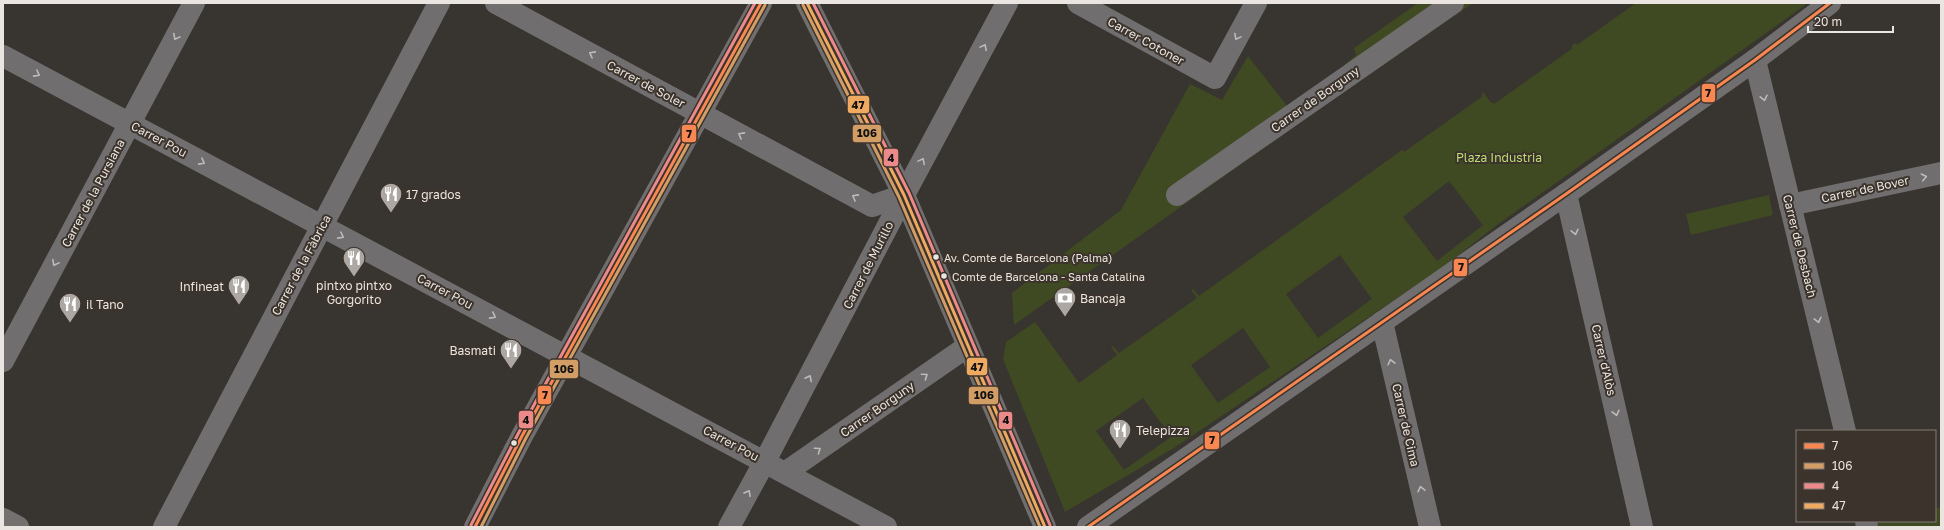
<svg xmlns="http://www.w3.org/2000/svg" width="1944" height="530" font-family="'Golos Text',sans-serif">
  <style>
    .green { fill: #3f4a23; fill-rule: evenodd }
    .lines { fill: none; stroke-linecap: round; stroke-linejoin: round }
    .pedestrian { stroke: #706e6e; stroke-width: 22 }
    .minor { stroke: #706e6e; stroke-width: 22 }
    .tertiary { stroke: #706e6e; stroke-width: 22 }
    .secondary { stroke: #747070; stroke-width: 22 }
    .bus-1-casing { stroke: #3c332c; stroke-width: 6 }
    .bus-2-casing { stroke: #3c332c; stroke-width: 6 }
    .bus-3-casing { stroke: #3c332c; stroke-width: 6 }
    .bus-4-casing { stroke: #3c332c; stroke-width: 6 }
    .bus-1 { stroke: #f88751; stroke-width: 3 }
    .bus-2 { stroke: #d39e66; stroke-width: 3 }
    .bus-3 { stroke: #ec8a8a; stroke-width: 3 }
    .bus-4 { stroke: #eeaa60; stroke-width: 3 }
    .oneway { stroke: #bfbbb8 }
    .bus-dot { fill: #eae5e0; stroke: #3c332c; stroke-width: 1.5 }
    .labels { text-anchor: middle; dominant-baseline: central; stroke-width: 4; stroke-linejoin: round; paint-order: stroke }
    .bus-label { font-size: 11px; fill: #eae5e0; stroke: #3c332c; text-anchor: start }
    .street-label { font-size: 12px; fill: #eae5e0; stroke: #3c332c }
    .park-label { font-size: 12px; fill: #bbdd72; stroke: #3c332c }
    .poi-label { font-size: 12px; fill: #eae5e0; stroke: #3c332c; text-anchor: start }
    .line-badge { stroke: #3c332c; stroke-width: 1.5 }
    .pale-badge-label { font-size: 11px; text-anchor: middle; font-weight: bold; fill: #111 }
  </style>
  <rect width="100%" height="100%" fill="#383430"/>
  <g class="green">
    <path d="M1418,3H1473L1299,123L1014,325L1012,293L1121,210L1190,84L1222,100L1248,56L1291,111L1356,55L1354,48Z"/>
    <path d="M1636,3H1808L1497,225L1443,267L1174,448L1065,512L1003,359L1006,342L1035,322L1079,383L1117,355L1111,347L1113,346L1119,353L1197,298L1191,290L1193,289L1199,296L1402,150L1404,152L1483,96L1481,94L1484,93L1491,103L1492,102L1494,104L1573,48L1571,46L1576,43L1577,45ZM1449,181L1483,225L1437,261L1403,217ZM1340,255L1372,299L1318,338L1286,294ZM1243,328L1270,367L1218,403L1191,365ZM1143,398L1171,437L1124,470L1096,431Z"/>
    <path d="M1769,195L1773,215L1691,235L1686,214Z"/>
    <path d="M1941,507V527H1867L1866,521H1935V509Z"/>
  </g>
  <g class="lines">
    <g class="pedestrian">
      <path d="M1177,195L1453,3"/>
      <path d="M164,527L439,3"/>
    </g>
    <g class="minor">
      <path d="M496,3L872,206L904,195"/>
      <path d="M1078,3L1215,78L1256,3"/>
      <path d="M3,56L886,527"/>
      <path d="M1755,60L1845,431"/>
      <path d="M1566,194L1642,527"/>
      <path d="M1790,205L1941,173"/>
      <path d="M1382,322L1430,527"/>
      <path d="M3,361L194,3"/>
      <path d="M786,472L968,346"/>
      <path d="M1866,521L1867,527"/>
      <path d="M729,527L765,461L904,195L1007,3"/>
    </g>
    <g class="tertiary">
      <path d="M807,3L904,195L1045,527"/>
      <path d="M475,527L522,436L761,3"/>
      <path d="M1088,527L1566,194L1755,60L1830,3"/>
    </g>
    <path class="secondary" d="M3,519L18,527"/>
    <g class="bus-1-casing">
      <g id="bus-1">
        <path d="M475,527L522,436L761,3"/>
        <path d="M1088,527L1566,194L1755,60L1830,3"/>
      </g>
    </g>
    <g class="bus-2-casing">
      <g id="bus-2">
        <path d="M803,5L899,197L1040,527"/>
        <path d="M481,527L526,438L765,5"/>
      </g>
    </g>
    <g class="bus-3-casing">
      <g id="bus-3">
        <path d="M813,3L909,193L1050,525"/>
        <path d="M471,525L518,434L755,3"/>
      </g>
    </g>
    <g class="bus-4-casing">
      <path id="bus-4" d="M807,3L904,195L1045,527"/>
    </g>
    <use href="#bus-1" class="bus-1"/>
    <use href="#bus-2" class="bus-2"/>
    <use href="#bus-3" class="bus-3"/>
    <use href="#bus-4" class="bus-4"/>
  </g>
  <defs><path id="oneway-chevron" d="M-2-3.5L2.5 0L-2 3.5" fill="none" stroke-width="1.6" stroke-linecap="round" stroke-linejoin="round"/></defs>
  <g class="oneway">
    <use href="#oneway-chevron" transform="translate(176 37) rotate(118)"/>
    <use href="#oneway-chevron" transform="translate(1237 37) rotate(118)"/>
    <use href="#oneway-chevron" transform="translate(984 47) rotate(-62)"/>
    <use href="#oneway-chevron" transform="translate(592 54) rotate(-152)"/>
    <use href="#oneway-chevron" transform="translate(37 74) rotate(28)"/>
    <use href="#oneway-chevron" transform="translate(1764 98) rotate(77)"/>
    <use href="#oneway-chevron" transform="translate(741 135) rotate(-151)"/>
    <use href="#oneway-chevron" transform="translate(922 161) rotate(-62)"/>
    <use href="#oneway-chevron" transform="translate(202 162) rotate(28)"/>
    <use href="#oneway-chevron" transform="translate(1924 177) rotate(-12)"/>
    <use href="#oneway-chevron" transform="translate(855 197) rotate(-151)"/>
    <use href="#oneway-chevron" transform="translate(1575 232) rotate(77)"/>
    <use href="#oneway-chevron" transform="translate(341 236) rotate(28)"/>
    <use href="#oneway-chevron" transform="translate(55 263) rotate(118)"/>
    <use href="#oneway-chevron" transform="translate(493 316) rotate(28)"/>
    <use href="#oneway-chevron" transform="translate(1818 320) rotate(76)"/>
    <use href="#oneway-chevron" transform="translate(1391 362) rotate(-103)"/>
    <use href="#oneway-chevron" transform="translate(925 376) rotate(-35)"/>
    <use href="#oneway-chevron" transform="translate(809 378) rotate(-63)"/>
    <use href="#oneway-chevron" transform="translate(1616 413) rotate(77)"/>
    <use href="#oneway-chevron" transform="translate(818 450) rotate(-35)"/>
    <use href="#oneway-chevron" transform="translate(1421 489) rotate(-103)"/>
    <use href="#oneway-chevron" transform="translate(748 493) rotate(-61)"/>
  </g>
  <defs>
    <g id="restaurant-pin" transform="scale(1.15)"><path d="M0 17L-7.5 6A9.5 9.5 0 1 1 7.5 6Z" fill="#aca7a2" stroke="#3c332c"/><path d="M-5-6h1v4h1v-4h1v4h1v-4h1v5L-1.5 .5V6h-2V.5L-5-1ZM5-6V6H3V1.5H1.5Q1.5-4 5-6Z" fill="#fff"/></g>
    <g id="bank-pin" transform="scale(1.15)"><path d="M0 17L-7.5 6A9.5 9.5 0 1 1 7.5 6Z" fill="#aca7a2" stroke="#3c332c"/><path d="M-6-4H6V4H-6ZM0-2.3a2.3 2.3 0 1 0 0 4.6a2.3 2.3 0 1 0 0-4.6Z" fill="#fff"/></g>
  </defs>
  <g fill-rule="evenodd">
    <use href="#restaurant-pin" x="391" y="194"/>
    <use href="#restaurant-pin" x="354" y="258"/>
    <use href="#restaurant-pin" x="239" y="286"/>
    <use href="#bank-pin" x="1065" y="298"/>
    <use href="#restaurant-pin" x="70" y="304"/>
    <use href="#restaurant-pin" x="511" y="350"/>
    <use href="#restaurant-pin" x="1120" y="430"/>
  </g>
  <g class="bus-dot">
    <circle cx="936" cy="257" r="3.5"/>
    <circle cx="944" cy="276" r="3.5"/>
    <circle cx="514" cy="443" r="3.5"/>
  </g>
  <g class="labels">
    <g class="bus-label">
      <text x="944" y="257">Av. Comte de Barcelona (Palma)</text>
      <text x="952" y="276">Comte de Barcelona - Santa Catalina</text>
    </g>
    <g class="street-label">
      <text transform="translate(1146 41) rotate(29)">Carrer Cotoner</text>
      <text transform="translate(646 84) rotate(28)">Carrer de Soler</text>
      <text transform="translate(1315 99) rotate(-35)">Carrer de Borguny</text>
      <text transform="translate(159 139) rotate(28)">Carrer Pou</text>
      <text transform="translate(1865 189) rotate(-12)">Carrer de Bover</text>
      <text transform="translate(93 193) rotate(-62)">Carrer de la Pursiana</text>
      <text transform="translate(1800 246) rotate(76)">Carrer de Desbach</text>
      <text transform="translate(301 265) rotate(-62)">Carrer de la Fàbrica</text>
      <text transform="translate(868 265) rotate(-63)">Carrer de Murillo</text>
      <text transform="translate(445 291) rotate(28)">Carrer Pou</text>
      <text transform="translate(1604 360) rotate(77)">Carrer d'Alòs</text>
      <text transform="translate(877 409) rotate(-35)">Carrer Borguny</text>
      <text transform="translate(1406 425) rotate(77)">Carrer de Cima</text>
      <text transform="translate(731 443) rotate(28)">Carrer Pou</text>
    </g>
    <g class="park-label">
      <text x="1499" y="157">Plaza Industria</text>
    </g>
    <g class="poi-label">
      <text x="406" y="194">17 grados</text>
      <text x="354" y="285" text-anchor="middle">pintxo pintxo<tspan x="354" dy="14">Gorgorito</tspan></text>
      <text x="224" y="286" text-anchor="end">Infineat</text>
      <text x="1080" y="298">Bancaja</text>
      <text x="86" y="304">il Tano</text>
      <text x="496" y="350" text-anchor="end">Basmati</text>
      <text x="1136" y="430">Telepizza</text>
    </g>
  </g>
  <g class="line-badge">
    <rect x="1701" y="83" width="15" height="20" rx="4" fill="#f88751"/>
    <rect x="847" y="95" width="23" height="19" rx="4" fill="#eeaa60"/>
    <rect x="852" y="124" width="30" height="19" rx="4" fill="#d39e66"/>
    <rect x="681" y="124" width="16" height="19" rx="4" fill="#f88751"/>
    <rect x="883" y="148" width="16" height="19" rx="4" fill="#ec8a8a"/>
    <rect x="1453" y="258" width="15" height="19" rx="4" fill="#f88751"/>
    <rect x="966" y="357" width="22" height="19" rx="4" fill="#eeaa60"/>
    <rect x="549" y="359" width="30" height="20" rx="4" fill="#d39e66"/>
    <rect x="537" y="385" width="15" height="20" rx="4" fill="#f88751"/>
    <rect x="968" y="386" width="31" height="19" rx="4" fill="#d39e66"/>
    <rect x="518" y="410" width="16" height="19" rx="4" fill="#ec8a8a"/>
    <rect x="998" y="411" width="15" height="19" rx="4" fill="#ec8a8a"/>
    <rect x="1204" y="431" width="16" height="19" rx="4" fill="#f88751"/>
  </g>
  <g class="pale-badge-label">
    <text x="1708" y="97">7</text>
    <text x="858" y="109">47</text>
    <text x="867" y="137">106</text>
    <text x="689" y="138">7</text>
    <text x="891" y="162">4</text>
    <text x="1461" y="271">7</text>
    <text x="977" y="371">47</text>
    <text x="564" y="373">106</text>
    <text x="545" y="399">7</text>
    <text x="984" y="399">106</text>
    <text x="526" y="424">4</text>
    <text x="1006" y="424">4</text>
    <text x="1212" y="444">7</text>
  </g>
  <rect width="1944" height="530" fill="none" stroke="#eae5e0" stroke-width="8"/>
  <rect x="1796" y="430" width="140" height="92" fill="#3c332c" stroke="#827a74"/>
  <rect x="1804" y="443" width="20" height="6" fill="#f88751" stroke="#827a74"/>
  <text x="1832" y="450" font-size="12" fill="#eae5e0">7</text>
  <rect x="1804" y="463" width="20" height="6" fill="#d39e66" stroke="#827a74"/>
  <text x="1832" y="470" font-size="12" fill="#eae5e0">106</text>
  <rect x="1804" y="483" width="20" height="6" fill="#ec8a8a" stroke="#827a74"/>
  <text x="1832" y="490" font-size="12" fill="#eae5e0">4</text>
  <rect x="1804" y="503" width="20" height="6" fill="#eeaa60" stroke="#827a74"/>
  <text x="1832" y="510" font-size="12" fill="#eae5e0">47</text>
  <path d="M1808 26v6h85v-6" fill="none" stroke="#eae5e0" stroke-width="2"/>
  <text x="1814" y="26" font-size="12" fill="#eae5e0" stroke="#3c332c" stroke-width="3" paint-order="stroke">20 m</text>
</svg>
